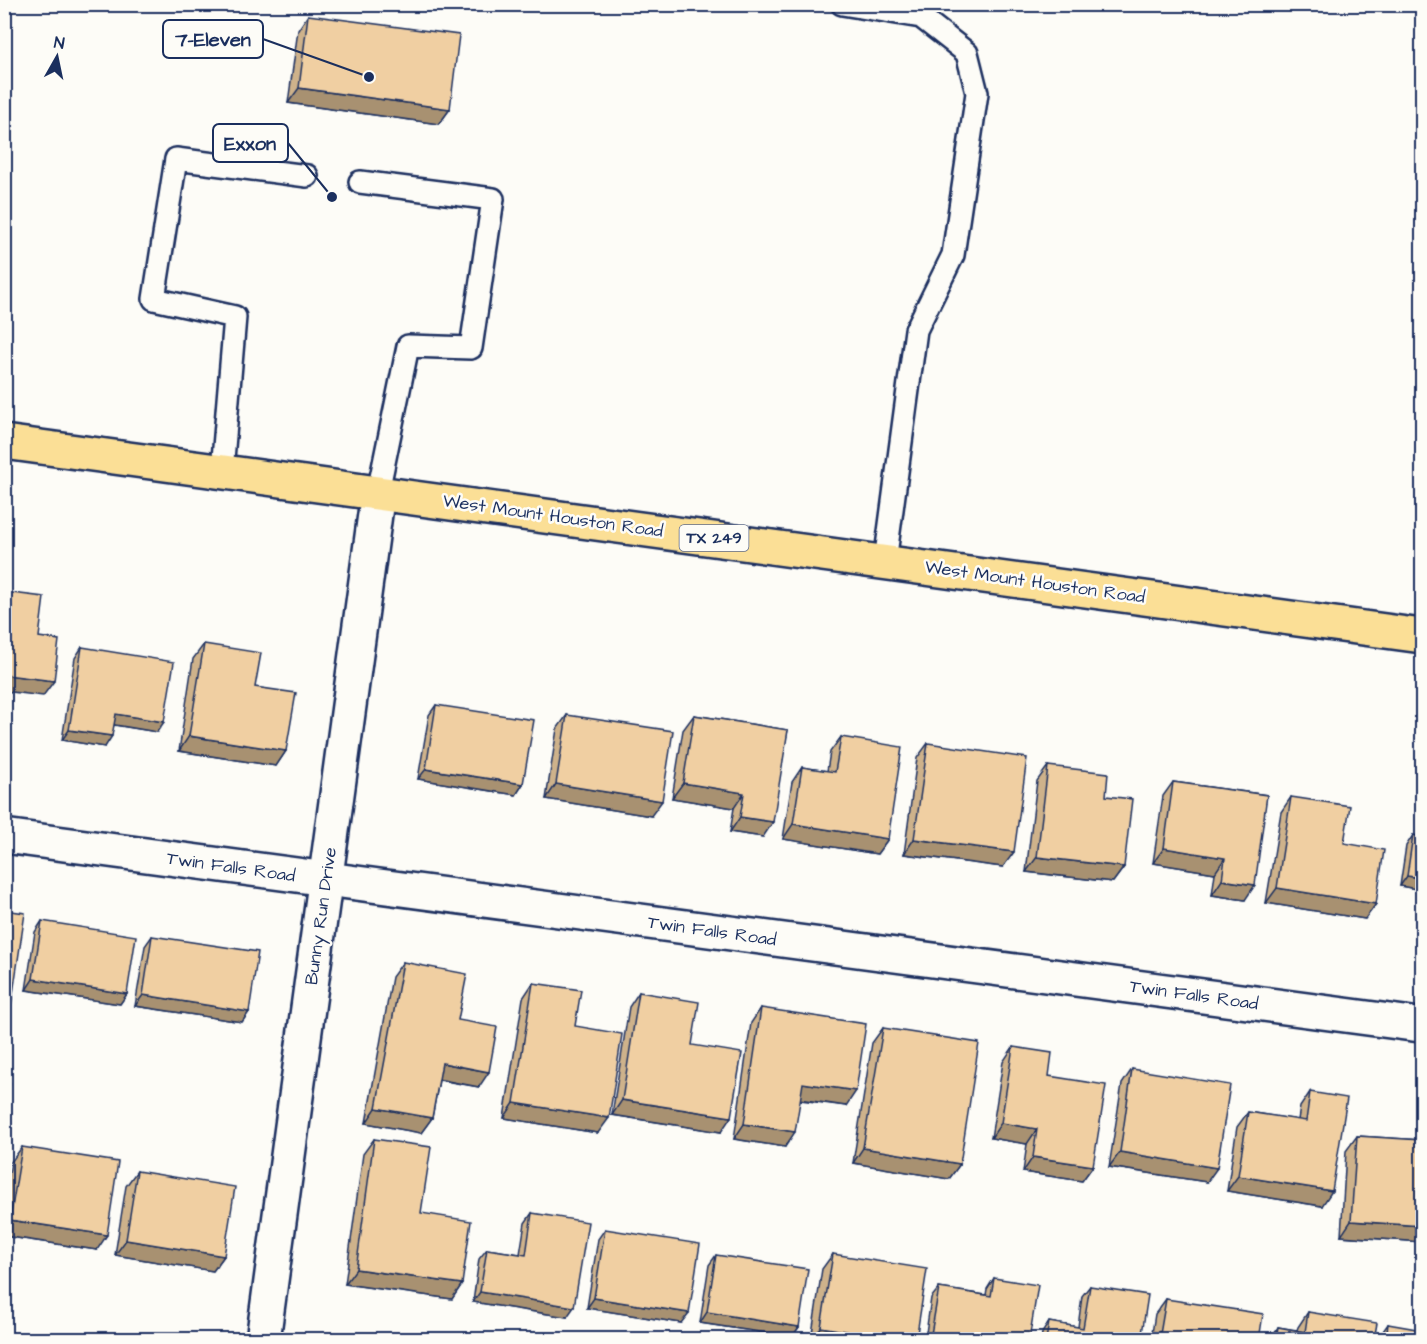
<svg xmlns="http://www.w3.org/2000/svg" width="1427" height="1344" font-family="'Architects Daughter',sans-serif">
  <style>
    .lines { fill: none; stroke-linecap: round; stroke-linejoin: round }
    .lane-casing { stroke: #1b2f5e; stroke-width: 26 }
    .street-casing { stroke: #1b2f5e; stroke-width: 38 }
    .primary-casing { stroke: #1b2f5e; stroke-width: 38 }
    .lane { stroke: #fdfcf7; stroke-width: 21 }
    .street { stroke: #fdfcf7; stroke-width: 33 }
    .primary { stroke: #fbdf96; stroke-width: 33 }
    .wall { fill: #ceb28b; stroke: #1b2f5e; stroke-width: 1.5 }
    .shaded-wall { fill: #a89171; stroke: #1b2f5e; stroke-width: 1.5 }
    .building { fill: #f0cfa2; stroke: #1b2f5e; stroke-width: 1.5 }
    .labels { text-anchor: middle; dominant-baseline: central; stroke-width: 5; stroke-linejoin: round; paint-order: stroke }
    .shield { fill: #fdfcf7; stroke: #5f6c8c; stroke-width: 1.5 }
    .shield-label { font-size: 16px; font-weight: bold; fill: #1b2f5e }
    .street-label { font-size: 18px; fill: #1b2f5e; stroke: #fdfcf7 }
    .leader { fill: none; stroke: #1b2f5e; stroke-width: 2 }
    .callout-dot { fill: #1b2f5e; stroke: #fdfcf7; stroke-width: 2 }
    .callout { fill: #fdfcf7; stroke: #1b2f5e; stroke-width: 2 }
    .callout-label { font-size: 20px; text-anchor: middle; font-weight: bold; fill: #1b2f5e }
  </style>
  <rect width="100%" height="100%" fill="#fdfcf7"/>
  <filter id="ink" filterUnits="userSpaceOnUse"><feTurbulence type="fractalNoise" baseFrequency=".0167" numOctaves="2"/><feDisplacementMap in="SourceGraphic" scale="12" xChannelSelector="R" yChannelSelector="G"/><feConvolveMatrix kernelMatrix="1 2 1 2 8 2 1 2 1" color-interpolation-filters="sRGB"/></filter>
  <g filter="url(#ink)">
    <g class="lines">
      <g class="lane-casing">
        <g id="lane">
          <path d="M842,4L921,17L967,53L977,93L953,255L916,330L885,562"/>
          <path d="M360,182L493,199L471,348L408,346L378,492"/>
          <path d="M222,471L235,317L154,299L176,159L307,176"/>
        </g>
      </g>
      <g class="street-casing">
        <g id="street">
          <path d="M4,836L1420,1025"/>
          <path d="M263,1340L378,492"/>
        </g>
      </g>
      <g class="primary-casing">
        <path id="primary" d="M4,442L1422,636"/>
      </g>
      <use href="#lane" class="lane"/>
      <use href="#street" class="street"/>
      <use href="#primary" class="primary"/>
    </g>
    <g class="wall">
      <path d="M308,15L450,109L439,124L288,103L298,30Z"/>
      <path d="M204,644L255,687L286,751L276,766L179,751L193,659Z"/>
      <path d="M82,647L157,732L114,725L105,747L62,740L75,658Z"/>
      <path d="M436,705L523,784L516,795L418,779L429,715Z"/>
      <path d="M567,715L651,816L546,799L557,729Z"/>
      <path d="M694,715L788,730L763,837L730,832L734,808L672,798L683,730Z"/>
      <path d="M841,737L888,839L877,854L783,839L792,782L802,767L827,771L830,752Z"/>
      <path d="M928,743L1003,867L904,854L917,758Z"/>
      <path d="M1048,766L1106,796L1124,867L1113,882L1026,872L1037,781Z"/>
      <path d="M1173,782L1267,795L1245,900L1212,895L1215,873L1153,863L1163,796Z"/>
      <path d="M1291,797L1344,843L1376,904L1365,919L1266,903L1281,812Z"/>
      <path d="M1413,835L1422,837V890L1400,886L1406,846Z"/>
      <path d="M42,921L127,994L120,1004L26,990L35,932Z"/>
      <path d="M152,936L249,1012L242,1022L135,1006L145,946Z"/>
      <path d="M403,962L458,1020L479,1087L439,1080L432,1118L421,1133L366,1123L392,977Z"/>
      <path d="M533,983L575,1026L598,1133L504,1118L523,998Z"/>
      <path d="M639,992L692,1045L721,1132L612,1115L629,1007Z"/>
      <path d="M761,1008L846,1106L800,1100L785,1147L734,1139L751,1023Z"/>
      <path d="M883,1028L960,1164L949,1179L853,1163L872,1043Z"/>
      <path d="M1013,1047L1049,1076L1093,1166L1082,1181L1023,1172L1027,1144L991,1138L1003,1062Z"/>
      <path d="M1132,1069L1207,1182L1109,1167L1122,1084Z"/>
      <path d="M1310,1092L1322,1206L1227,1191L1237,1127L1248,1112L1298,1120L1300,1107Z"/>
      <path d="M1357,1136L1422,1140V1242L1341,1236L1346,1151Z"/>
      <path d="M374,1139L421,1213L462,1284L452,1299L345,1284L363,1154Z"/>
      <path d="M22,1147L97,1250L4,1236V1206L11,1162Z"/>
      <path d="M137,1171L224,1256L213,1271L115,1255L126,1186Z"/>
      <path d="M532,1213L567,1317L473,1302L479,1259L487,1249L520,1254L525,1223Z"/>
      <path d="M605,1229L681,1323L587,1308L598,1239Z"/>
      <path d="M833,1254L916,1340H811L822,1269Z"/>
      <path d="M716,1255L799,1327L792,1337L700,1323L709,1265Z"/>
      <path d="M994,1278L1029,1340H925L931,1298L939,1288L986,1295L987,1289Z"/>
      <path d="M1090,1286L1141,1340H1041L1042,1333L1049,1322L1078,1327L1082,1296Z"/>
      <path d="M1166,1299L1259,1340H1151L1155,1314Z"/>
      <path d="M1308,1312L1374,1340H1270L1278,1327L1297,1330L1298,1327Z"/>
      <path d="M1388,1324L1422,1340H1380L1381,1334Z"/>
    </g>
    <g class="shaded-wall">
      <path d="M299,88L450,109L439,124L288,103Z"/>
      <path d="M7,675L54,681L43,696L4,691Z"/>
      <path d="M116,714L164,722L157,732L109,724Z"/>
      <path d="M69,730L112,736L105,747L62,740Z"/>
      <path d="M189,736L286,751L276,766L179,751Z"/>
      <path d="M426,769L523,784L516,795L418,779Z"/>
      <path d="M683,783L744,793L734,808L672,798Z"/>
      <path d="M556,784L662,801L651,816L546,799Z"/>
      <path d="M740,817L773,822L763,837L730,832Z"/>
      <path d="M793,824L888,839L877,854L783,839Z"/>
      <path d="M914,839L1014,852L1003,867L904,854Z"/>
      <path d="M1164,848L1225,858L1215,873L1153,863Z"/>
      <path d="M1037,857L1124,867L1113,882L1026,872Z"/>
      <path d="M1407,876L1422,878V890L1400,886Z"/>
      <path d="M1222,880L1255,885L1245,900L1212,895Z"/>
      <path d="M1277,888L1376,904L1365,919L1266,903Z"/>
      <path d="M33,979L127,994L120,1004L26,990Z"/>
      <path d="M143,995L249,1012L242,1022L135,1006Z"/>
      <path d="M442,1063L489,1072L479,1087L432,1078Z"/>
      <path d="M803,1083L856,1091L846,1106L792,1098Z"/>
      <path d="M622,1100L731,1117L721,1132L612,1115Z"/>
      <path d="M514,1103L609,1118L598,1133L504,1118Z"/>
      <path d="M376,1108L432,1118L421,1133L366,1123Z"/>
      <path d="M1001,1123L1037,1129L1027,1144L991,1138Z"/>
      <path d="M744,1124L795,1132L785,1147L734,1139Z"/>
      <path d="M863,1148L960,1164L949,1179L853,1163Z"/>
      <path d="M1120,1152L1217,1168L1207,1182L1109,1167Z"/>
      <path d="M1033,1157L1093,1166L1082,1181L1023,1172Z"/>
      <path d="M1238,1176L1332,1191L1322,1206L1227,1191Z"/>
      <path d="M10,1220L107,1235L97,1250L4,1236V1228Z"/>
      <path d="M1351,1221L1422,1226V1242L1341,1236Z"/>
      <path d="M126,1240L224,1256L213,1271L115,1255Z"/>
      <path d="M356,1269L462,1284L452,1299L345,1284Z"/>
      <path d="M480,1292L574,1307L567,1317L473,1302Z"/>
      <path d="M594,1298L689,1313L681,1323L587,1308Z"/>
      <path d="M707,1312L799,1327L792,1337L700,1323Z"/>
      <path d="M821,1327L898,1340H813Z"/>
    </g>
    <g class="building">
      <path d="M308,15L459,35L450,109L299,88Z"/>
      <path d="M4,592L44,597L39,637L59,640L54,681L7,675L4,696Z"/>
      <path d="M204,644L261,653L255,687L296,693L286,751L189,736Z"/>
      <path d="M82,647L174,662L164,722L116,714L112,736L69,730Z"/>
      <path d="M436,705L534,720L523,784L426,769Z"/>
      <path d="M567,715L673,731L662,801L556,784Z"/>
      <path d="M694,715L788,730L773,822L740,817L744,793L683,783Z"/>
      <path d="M841,737L902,747L888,839L793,824L802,767L835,772Z"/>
      <path d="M928,743L1027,758L1014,852L914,839Z"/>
      <path d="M1048,766L1108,773L1106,796L1132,799L1124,867L1037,857Z"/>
      <path d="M1173,782L1267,795L1255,885L1222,880L1225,858L1164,848Z"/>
      <path d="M1291,797L1350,806L1344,843L1384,850L1376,904L1277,888Z"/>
      <path d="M1413,835L1422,837V878L1407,876Z"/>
      <path d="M4,910L25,913L4,1054Z"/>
      <path d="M42,921L136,936L127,994L33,979Z"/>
      <path d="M152,936L258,952L249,1012L143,995Z"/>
      <path d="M403,962L467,974L458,1020L497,1027L489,1072L442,1063L432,1118L376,1108Z"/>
      <path d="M533,983L581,990L575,1026L622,1034L609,1118L514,1103Z"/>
      <path d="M639,992L699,1002L692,1045L742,1053L731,1117L622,1100Z"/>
      <path d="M761,1008L866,1024L856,1091L803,1083L795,1132L744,1124Z"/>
      <path d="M883,1028L979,1043L960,1164L863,1148Z"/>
      <path d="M1013,1047L1052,1053L1049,1076L1106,1085L1093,1166L1033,1157L1037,1129L1001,1123Z"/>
      <path d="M1132,1069L1230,1085L1217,1168L1120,1152Z"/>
      <path d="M4,1082L10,1083L4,1117Z"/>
      <path d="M1310,1092L1347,1098L1332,1191L1238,1176L1248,1112L1306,1121Z"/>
      <path d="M1357,1136L1422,1140V1226L1351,1221Z"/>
      <path d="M374,1139L431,1147L421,1213L471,1221L462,1284L356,1269Z"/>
      <path d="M22,1147L118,1162L107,1235L10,1220Z"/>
      <path d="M137,1171L235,1187L224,1256L126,1240Z"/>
      <path d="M532,1213L588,1222L574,1307L480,1292L487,1249L526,1255Z"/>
      <path d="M605,1229L700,1244L689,1313L594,1298Z"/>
      <path d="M833,1254L927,1269L916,1340H898L821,1327Z"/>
      <path d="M716,1255L808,1269L799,1327L707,1312Z"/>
      <path d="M994,1278L1038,1285L1029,1340H930L939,1288L991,1296Z"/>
      <path d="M1090,1286L1148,1295L1141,1340H1046L1049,1322L1083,1328Z"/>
      <path d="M1166,1299L1263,1314L1259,1340H1159Z"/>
      <path d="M1308,1312L1377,1323L1374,1340H1276L1278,1327L1305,1332Z"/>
      <path d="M1388,1324L1422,1330V1340H1386Z"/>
    </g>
  </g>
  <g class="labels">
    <rect class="shield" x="679.5" y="525" width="69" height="26" rx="4.5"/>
    <g class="shield-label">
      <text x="714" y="538">TX 249</text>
    </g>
    <g class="street-label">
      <text transform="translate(553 516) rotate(8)">West Mount Houston Road</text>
      <text transform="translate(1035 582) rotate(8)">West Mount Houston Road</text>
      <text transform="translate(231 867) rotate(8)">Twin Falls Road</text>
      <text transform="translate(321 916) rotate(-82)">Bunny Run Drive</text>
      <text transform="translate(712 931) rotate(8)">Twin Falls Road</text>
      <text transform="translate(1194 995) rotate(8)">Twin Falls Road</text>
    </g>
  </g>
  <path class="leader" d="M369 77L263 39M332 197L288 143"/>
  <g class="callout-dot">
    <circle cx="369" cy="77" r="6"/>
    <circle cx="332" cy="197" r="6"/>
  </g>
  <g class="callout">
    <rect x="163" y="20" width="100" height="38" rx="6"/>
    <rect x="213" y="124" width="75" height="38" rx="6"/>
  </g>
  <g class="callout-label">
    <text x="213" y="46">7-Eleven</text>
    <text x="250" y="150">Exxon</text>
  </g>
  <rect width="1427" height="1344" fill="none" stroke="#fdfcf7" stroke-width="24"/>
  <rect x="12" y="12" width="1403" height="1320" fill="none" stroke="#1b2f5e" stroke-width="2" filter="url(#ink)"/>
  <g transform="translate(57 57) rotate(9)" stroke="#fdfcf7" stroke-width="4.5" paint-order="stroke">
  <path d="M0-4.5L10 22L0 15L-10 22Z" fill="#1b2f5e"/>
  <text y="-9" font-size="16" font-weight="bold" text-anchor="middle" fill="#1b2f5e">N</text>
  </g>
</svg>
